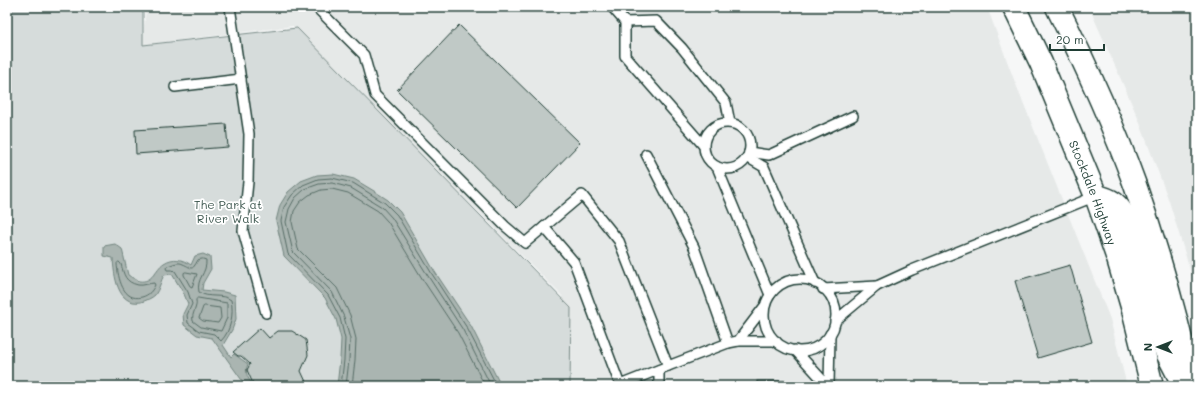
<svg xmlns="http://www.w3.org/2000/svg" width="1204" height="393" font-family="Mali,sans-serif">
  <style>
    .built { fill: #e6e9e8 }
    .green { fill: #d6dcdb; stroke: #7a8c88 }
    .water { fill: #aab5b1; stroke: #72857f }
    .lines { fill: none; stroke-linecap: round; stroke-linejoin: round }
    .shore { stroke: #576d66; stroke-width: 1 }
    .building { fill: #c0c9c6; stroke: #1f3d34 }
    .service-casing { stroke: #1f3d34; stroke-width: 12 }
    .primary-casing { stroke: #1f3d34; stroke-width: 25 }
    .service { stroke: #fff; stroke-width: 9 }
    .primary { stroke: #fff; stroke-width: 22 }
    .labels { text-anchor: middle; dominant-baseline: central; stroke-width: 3.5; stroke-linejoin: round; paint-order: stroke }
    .street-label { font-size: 12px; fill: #1f3d34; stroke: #fff }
    .park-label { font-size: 12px; fill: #445d55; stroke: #fff }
  </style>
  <rect width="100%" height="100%" fill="#f6f7f7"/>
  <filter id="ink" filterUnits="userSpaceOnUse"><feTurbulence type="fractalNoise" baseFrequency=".025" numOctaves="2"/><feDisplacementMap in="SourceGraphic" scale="8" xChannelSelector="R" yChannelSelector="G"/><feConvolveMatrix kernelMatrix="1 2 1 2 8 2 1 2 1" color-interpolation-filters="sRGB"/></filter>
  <g filter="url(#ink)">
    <g class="built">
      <path d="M146,7H987L1013,77L1110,319L1127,386H562V296L293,26L142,45Z"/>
      <path d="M1089,7H1197V293L1169,201L1138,118Z"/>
    </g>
    <path class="green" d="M7,7H143V45L297,28L571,308L570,386H7Z"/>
    <g class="water">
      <path d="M333,174L354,179L374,191L388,200L400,212L435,272L471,326L501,386H337L340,359L341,339L336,319L325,298L284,256L276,221L280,205L288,192L301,181L317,175Z"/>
      <path d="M115,244L122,249L128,275C131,277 136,280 139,281C153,283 155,269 164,263C173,257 183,259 191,265L195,256L203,254L210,257L211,269L203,283L202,290L224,292L235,295L236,319L232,330L223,345L231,357L234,354L248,364C244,373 248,378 253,386H246L212,338L197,335L184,325L183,314L188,304L184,294L172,274L164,275C161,280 159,290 155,295C152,298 145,301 141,302C117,306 114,275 113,258L104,256V246Z"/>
    </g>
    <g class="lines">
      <g class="shore">
        <path d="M203,259L206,260C207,274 196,278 199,292C208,299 222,293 231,300C234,313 231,331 221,341L214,334L199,331L188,323L187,315L192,304L188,292L175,271L172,270H167L166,268L167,266C172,265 178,261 183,264C193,268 191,272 198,260Z"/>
        <path d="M119,262L121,264C124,275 125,282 138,285C143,286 150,283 154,283L155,285C152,291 149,295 142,297C123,302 118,278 117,264Z"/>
        <path d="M186,272L197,274L192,287L190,286L184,275V273Z"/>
        <path d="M198,298L227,303V318L221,331L201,327L193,321C191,313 198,308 196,300Z"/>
        <path d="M205,306L220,308L221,318L218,323L203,321L199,318L203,307Z"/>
        <path d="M341,386L344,360L345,339L340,318L328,295L288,254L281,221L284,207L292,195L303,185L318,179L332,178L353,183L385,203L397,215L432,274L467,328L497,386"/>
        <path d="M346,386L349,360L350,339L344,317L332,292L293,252L286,222L289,209L295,198L305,189L319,184L332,183L351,188L382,207L392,218L428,276L463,330L491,386"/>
        <path d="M352,386L355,360L356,339L350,315L337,288L298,249L292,222L294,211L300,202L309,195L321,190L332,189L348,193L378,211L388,222L423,280L458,333L485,386"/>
      </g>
    </g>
    <g class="building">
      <path d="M459,25L580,143L517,208L397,90Z"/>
      <path d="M226,124L228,147L136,154L135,130Z"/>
      <path d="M1070,265L1092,342L1038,358L1015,281Z"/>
      <path d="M260,328L269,338L278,331H292L306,340L308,355L301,371L308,386H254L247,370L250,364L241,356H238L233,352Z"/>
      <rect x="757" y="381" width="55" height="5"/>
    </g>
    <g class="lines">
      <g class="service-casing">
        <g id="service">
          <path d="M230,7L249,134L248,182L243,231L266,313"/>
          <path d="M316,7L364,55L375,95L505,226L525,243L582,195L619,241L668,366L728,343L738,341H776"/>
          <path d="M612,7L625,22V56L703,145"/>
          <path d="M625,22L656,21L682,48L726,103L730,123"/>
          <path d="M175,87L241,79"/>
          <circle cx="727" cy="146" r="23"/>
          <path d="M749,152L769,155L853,116"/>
          <path d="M646,154L694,247L728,343"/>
          <path d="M747,157L764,167L815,283"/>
          <path d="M717,167L770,295"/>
          <path d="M544,227L574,262L620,385L668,366"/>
          <circle cx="800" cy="315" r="36"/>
          <path d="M823,289L877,286"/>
          <path d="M835,321L877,286L912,270L1096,196"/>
          <path d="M738,341L764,307"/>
          <path d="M795,350L828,386"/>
          <path d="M659,370V386"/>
          <path d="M829,386L830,334"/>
        </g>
      </g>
      <g class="primary-casing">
        <g id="primary">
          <path id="s1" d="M1014,7L1041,63L1096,196L1118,259L1133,310L1152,386"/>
          <path d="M1057,7C1086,65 1113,124 1135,185C1158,250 1177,318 1192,386"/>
          <path d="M1096,196C1112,199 1118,204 1126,219L1166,351L1184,386"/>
        </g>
      </g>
      <use href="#service" class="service"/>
      <use href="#primary" class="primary"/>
    </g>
  </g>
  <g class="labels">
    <g class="street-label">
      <text stroke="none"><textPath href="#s1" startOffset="202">Stockdale Highway</textPath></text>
    </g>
    <g class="park-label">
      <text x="228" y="204">The Park at<tspan x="228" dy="14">River Walk</tspan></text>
    </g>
  </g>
  <rect width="1204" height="393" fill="none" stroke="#fff" stroke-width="24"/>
  <rect x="12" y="12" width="1180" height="369" fill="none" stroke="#1f3d34" stroke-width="1.5" filter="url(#ink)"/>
  <g transform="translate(1158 347) rotate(270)" stroke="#ffffff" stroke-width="3" paint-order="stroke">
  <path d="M0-3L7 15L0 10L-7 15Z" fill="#1f3d34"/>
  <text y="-6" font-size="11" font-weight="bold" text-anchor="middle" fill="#1f3d34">N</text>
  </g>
  <path d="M1050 44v6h54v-6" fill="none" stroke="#1f3d34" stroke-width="2"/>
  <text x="1056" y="44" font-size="12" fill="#1f3d34" stroke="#ffffff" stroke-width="3" paint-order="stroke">20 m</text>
</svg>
